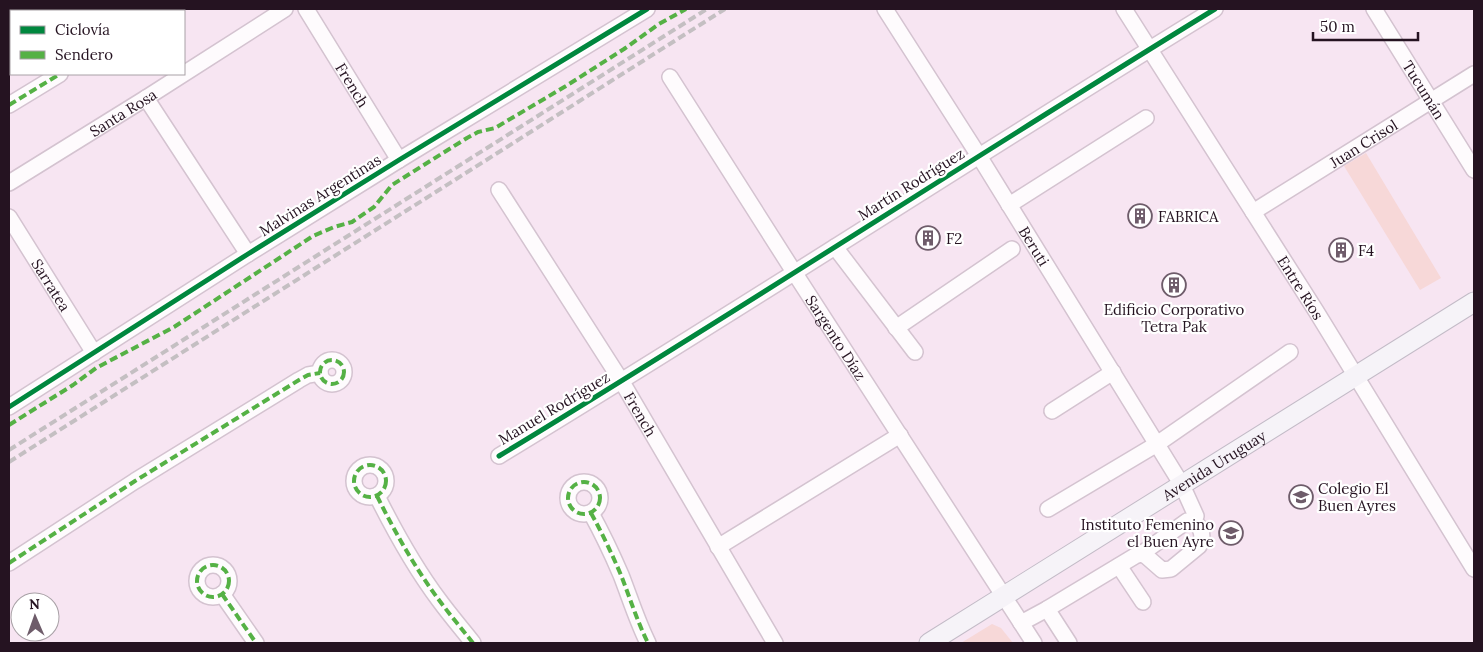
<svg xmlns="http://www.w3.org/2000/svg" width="1483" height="652" font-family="Lora,serif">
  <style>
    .green { fill: #f7d8d8 }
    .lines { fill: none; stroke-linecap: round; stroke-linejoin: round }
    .minor-casing { stroke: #d4c3d0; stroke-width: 18 }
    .major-casing { stroke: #c3bbc7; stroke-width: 21 }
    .minor { stroke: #fefbfd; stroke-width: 15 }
    .major { stroke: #f6f3f8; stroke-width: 19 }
    .rail { stroke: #c4bfc2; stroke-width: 4; stroke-dasharray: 8 4; stroke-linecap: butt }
    .quiet { stroke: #55b145; stroke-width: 4; stroke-dasharray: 8 4; stroke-linecap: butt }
    .cycleway-casing { stroke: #fff; stroke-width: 8 }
    .cycleway { stroke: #00873e; stroke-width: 5 }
    .labels { text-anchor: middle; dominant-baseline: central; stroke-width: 4.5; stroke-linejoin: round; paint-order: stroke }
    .street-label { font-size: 15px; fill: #251321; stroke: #fff }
    .poi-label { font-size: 15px; fill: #251321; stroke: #fff; text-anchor: start }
  </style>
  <rect width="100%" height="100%" fill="#f7e5f2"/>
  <g class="green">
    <path d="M1366,153L1441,278L1420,290L1344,166Z"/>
    <path d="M992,624L1001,628L1013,643H961Z"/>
  </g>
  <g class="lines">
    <g class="minor-casing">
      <g id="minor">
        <path id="s1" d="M306,9L399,160"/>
        <path id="s2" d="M885,9L979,156L1182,485L1196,516L1195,518L1192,521"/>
        <path id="s3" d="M1124,9L1316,311L1474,569"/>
        <path id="s4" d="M1374,9L1474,170"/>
        <path d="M163,11L167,9"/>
        <path id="s5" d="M670,77L794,272L1034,643"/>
        <path d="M146,98L248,254"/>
        <path d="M9,105L60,74"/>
        <path id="s6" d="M9,183L146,98L285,9"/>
        <path id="s7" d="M499,190L622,382L775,643"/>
        <path d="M1009,205L1146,118"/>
        <path id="s8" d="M1253,212L1474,74"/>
        <path id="s9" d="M9,217L94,353"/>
        <path d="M835,247L915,352"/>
        <path d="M896,328L1012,249"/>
        <circle cx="332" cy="372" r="12"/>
        <path d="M9,407L248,254L399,160L647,9"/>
        <path d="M1052,411L1113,372"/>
        <path d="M499,456C740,310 975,156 1215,9"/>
        <circle cx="370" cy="481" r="16"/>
        <circle cx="584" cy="498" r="16"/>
        <path d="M377,496C395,532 415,568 439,600C450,615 462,629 473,643"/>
        <path d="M1048,509L1157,444L1290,352"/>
        <path d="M591,513C602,533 612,554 621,575C630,598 637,621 648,643"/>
        <path d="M718,547L900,435"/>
        <path d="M9,563L135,481L299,380L308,375L320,373"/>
        <circle cx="213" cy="581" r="16"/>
        <path d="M1119,566L1143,602"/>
        <path d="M222,594L256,643"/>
        <path d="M1047,609L1069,643"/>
        <path d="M1021,623L1047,609L1135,556L1141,554L1187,521C1201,521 1205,536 1199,546L1171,569L1162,570L1146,556L1141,554"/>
      </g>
    </g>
    <g class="major-casing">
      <g id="major">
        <path id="s10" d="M929,643L1474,302"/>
      </g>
    </g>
    <use href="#minor" class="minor"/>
    <use href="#major" class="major"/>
    <g class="rail">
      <path d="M9,450L707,9"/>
      <path d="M9,462L725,9"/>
    </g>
    <g class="quiet">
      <path d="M163,11L167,9"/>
      <path d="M9,105L60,74"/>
      <circle cx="332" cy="372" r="12"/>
      <path d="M9,425L73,385L96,368L174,327L313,236L334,227L352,222L374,207L392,185L411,173L467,138L478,132L495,128L566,86L624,49L659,24L686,9"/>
      <circle cx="370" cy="481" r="16"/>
      <circle cx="584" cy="498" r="16"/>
      <path d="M377,496C395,532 415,568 439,600C450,615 462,629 473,643"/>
      <path d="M591,513C602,533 612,554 621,575C630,598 637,621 648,643"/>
      <path d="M9,563L135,481L299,380L308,375L320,373"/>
      <circle cx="213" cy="581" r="16"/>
      <path d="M222,594L256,643"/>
    </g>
    <g class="cycleway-casing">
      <g id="cycleway">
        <path d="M9,407L248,254L399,160L647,9"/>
        <path d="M499,456C740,310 975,156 1215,9"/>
      </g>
    </g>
    <use href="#cycleway" class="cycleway"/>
  </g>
  <defs>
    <g id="building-ring" transform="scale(1.25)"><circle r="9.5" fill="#fff" stroke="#6e5c6a" stroke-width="1.5"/><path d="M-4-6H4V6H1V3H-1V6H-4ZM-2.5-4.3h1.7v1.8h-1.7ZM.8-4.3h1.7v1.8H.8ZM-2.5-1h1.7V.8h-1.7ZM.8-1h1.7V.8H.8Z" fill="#6e5c6a"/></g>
    <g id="school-ring" transform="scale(1.25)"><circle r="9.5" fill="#fff" stroke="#6e5c6a" stroke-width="1.5"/><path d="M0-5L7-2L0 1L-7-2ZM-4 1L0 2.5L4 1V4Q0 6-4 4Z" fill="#6e5c6a"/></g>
  </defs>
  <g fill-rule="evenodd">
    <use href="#building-ring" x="1140" y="216"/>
    <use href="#building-ring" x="928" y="238"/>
    <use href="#building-ring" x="1341" y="250"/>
    <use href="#building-ring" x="1174" y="285"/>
    <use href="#school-ring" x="1301" y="497"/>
    <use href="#school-ring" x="1231" y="533"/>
  </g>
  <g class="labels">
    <g class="street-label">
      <text stroke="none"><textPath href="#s1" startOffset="89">French</textPath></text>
      <text stroke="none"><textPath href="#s4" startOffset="95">Tucumán</textPath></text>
      <text stroke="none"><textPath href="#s6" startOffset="134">Santa Rosa</textPath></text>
      <text stroke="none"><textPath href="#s8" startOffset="130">Juan Crisol</textPath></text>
      <text transform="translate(911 184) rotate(-32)">Martín Rodríguez</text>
      <text transform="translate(320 195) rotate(-32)">Malvinas Argentinas</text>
      <text stroke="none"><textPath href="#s2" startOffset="280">Beruti</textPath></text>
      <text stroke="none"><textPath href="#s9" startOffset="80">Sarratea</textPath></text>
      <text stroke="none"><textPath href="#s3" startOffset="330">Entre Ríos</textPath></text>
      <text stroke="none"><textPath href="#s5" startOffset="309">Sargento Díaz</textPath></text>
      <text transform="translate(554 408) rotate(-31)">Manuel Rodríguez</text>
      <text stroke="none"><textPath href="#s7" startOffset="265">French</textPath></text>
      <text stroke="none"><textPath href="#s10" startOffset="336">Avenida Uruguay</textPath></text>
    </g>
    <g class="poi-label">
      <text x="1158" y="216">FABRICA</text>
      <text x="946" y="238">F2</text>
      <text x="1358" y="250">F4</text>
      <text x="1174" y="309" text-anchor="middle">Edificio Corporativo<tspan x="1174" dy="17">Tetra Pak</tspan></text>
      <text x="1318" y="488">Colegio El<tspan x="1318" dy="17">Buen Ayres</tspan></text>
      <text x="1214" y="524" text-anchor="end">Instituto Femenino<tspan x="1214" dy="17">el Buen Ayre</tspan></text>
    </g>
  </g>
  <rect width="1483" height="652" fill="none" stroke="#251321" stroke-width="20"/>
  <rect x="10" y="10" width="175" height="65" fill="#ffffff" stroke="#a8a1a6"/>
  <rect x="20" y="26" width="25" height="8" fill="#00873e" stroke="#a8a1a6"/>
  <text x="55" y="35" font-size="15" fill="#251321">Ciclovía</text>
  <rect x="20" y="51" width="25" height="8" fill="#55b145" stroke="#a8a1a6"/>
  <text x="55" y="60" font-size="15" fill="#251321">Sendero</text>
  <g transform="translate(35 617) rotate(358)"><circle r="24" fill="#ffffff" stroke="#a8a1a6"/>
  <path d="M0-4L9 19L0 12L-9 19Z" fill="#6e5c6a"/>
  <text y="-8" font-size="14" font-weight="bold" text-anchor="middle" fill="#251321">N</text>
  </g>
  <path d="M1313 32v8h105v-8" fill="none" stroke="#251321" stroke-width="2.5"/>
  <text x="1320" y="32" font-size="15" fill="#251321" stroke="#ffffff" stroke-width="4" paint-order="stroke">50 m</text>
</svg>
